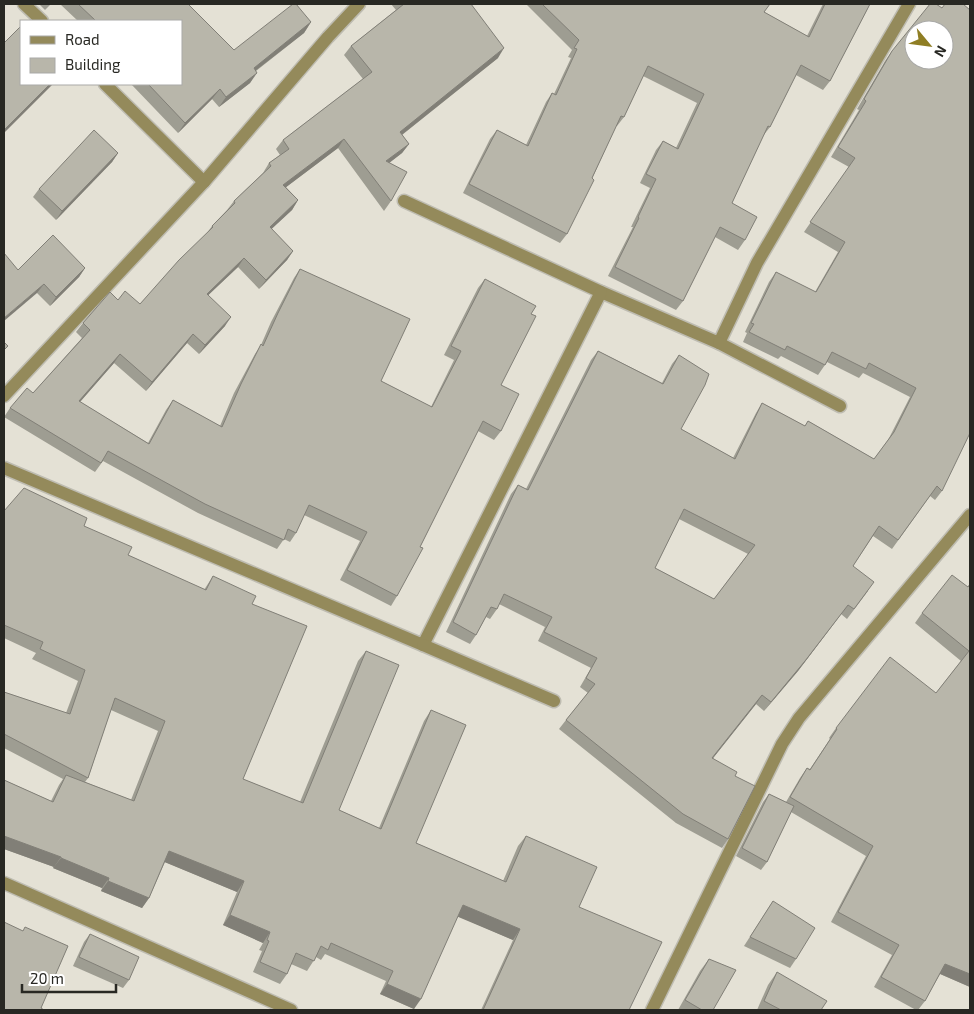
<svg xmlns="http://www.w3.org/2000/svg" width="974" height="1014" font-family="'Exo 2',sans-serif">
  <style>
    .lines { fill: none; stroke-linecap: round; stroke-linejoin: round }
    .minor-casing { stroke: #bebcb1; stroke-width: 15 }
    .minor { stroke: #948a5b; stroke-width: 12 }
    .wall { fill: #9e9d92; fill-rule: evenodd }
    .shaded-wall { fill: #817f77 }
    .building { fill: #b8b6aa; stroke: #817f77; fill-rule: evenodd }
  </style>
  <rect width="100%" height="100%" fill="#e4e1d5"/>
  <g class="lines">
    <g class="minor-casing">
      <g id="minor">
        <path d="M24,4L42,21"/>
        <path d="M105,84L204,182"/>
        <path d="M404,201L601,292L719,343L757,263L909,4"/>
        <path d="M719,343L840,406"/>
        <path d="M4,396L204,182L328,37L359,4"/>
        <path d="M4,468L423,645L601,292"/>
        <path d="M423,645L554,701"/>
        <path d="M4,883L291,1010"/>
        <path d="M652,1010L782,744L799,718L970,515"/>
      </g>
    </g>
    <use href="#minor" class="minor"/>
  </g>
  <g class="wall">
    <path d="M39,4H51L45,10Z"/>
    <path d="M60,4H188L234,50L311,22L304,33L256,71L250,83L219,107L212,99L178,133L131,84H181V21H78Z"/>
    <path d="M391,4H471L498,58L402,135L409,144L402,153L389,163L391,201L384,211L338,148L286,187L298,200L292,210L271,229L293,251L287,260L259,289L238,267L208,295L225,326L199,354L187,343L146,391L114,363L80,402L148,443L166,410L173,400L220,426L234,393L255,354L261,345L271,322L294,278L300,269L381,381L431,407L454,360L444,355L478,288L485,279L531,314L501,385V431L494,440L478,431L420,547L397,596L391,606L340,580L360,541L304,515L296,533L290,542L284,539L277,549L198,513L103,461L95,472L4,417L10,408L33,393L82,338L76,332L83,323L118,300L140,304L207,233L212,226L227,210L234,201L263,173L269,163L280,155L276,149L283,140L363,79L344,55L351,46L396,10Z"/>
    <path d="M526,4H770L764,12L807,36L823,4H870L830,81L823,90L796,75L770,127L763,136L732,203L745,240L738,250L715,237L683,301L676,310L608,276L633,227H631L650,188L640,183L656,150L663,141L676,148L697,103L643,76L624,117L617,126H616L567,234L560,243L463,193L490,139L497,130L526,145L546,102L552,93L554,94L571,58L568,57L572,50Z"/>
    <path d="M892,51L942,491L935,500L930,496L892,549L873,536L853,566L868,591L847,619L841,614L798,671L764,711L756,704L713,758L735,776L728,839L722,848L676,823L559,729L566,720L588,693L580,687L591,668L538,641L545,627L499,604L497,609L490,619L486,617L476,635L470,644L446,632L511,494L518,485L526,489L591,360L598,351L662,383L672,364L679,355L681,429L733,458L756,413L762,403L805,426L808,421L874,459L888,440L910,397L863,373L859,378L827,362L818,375L781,356L778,359L743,342L747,333L745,332L769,282L776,272L815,292L838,252L804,232L849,167L831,157L859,110L857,109L885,61ZM679,519L748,554L714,599L655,568Z"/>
    <path d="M118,153L112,162L56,220L33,197L39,189Z"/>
    <path d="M85,268L79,277L50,306L37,293L18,270Z"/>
    <path d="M4,511L84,526L128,555L204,590L213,576L252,604L243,779L300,802L358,661L366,651L339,810L379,828L424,721L431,710L416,843L503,881L518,846L526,836L579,907L629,1010H481L513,940L458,916L414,1009L380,994L386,981L325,954L321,960L316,957L307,971L291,964L287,974L280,984L253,972L262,951L259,950L263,943L223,925L237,892L165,862L149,898L142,908L101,891L102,888L53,868L54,867L4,849V780L51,801L59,785L63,779L4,748V692L66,713L78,681L32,659L36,653L4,638ZM111,710L158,731L131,800L85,782L88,778Z"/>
    <path d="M970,584V987L940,974L925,1001L918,1010H916L874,987L892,955L831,922L866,856L791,812L767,862L761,870L736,856L763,802L769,794L786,802L800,778L807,768L810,769L830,739L829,738L836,728L936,693L961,661L915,623L922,613L968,587Z"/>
    <path d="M773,901L796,959L790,968L744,946Z"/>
    <path d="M90,934L129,980L123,988L73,966L84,942Z"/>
    <path d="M709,959L713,1010H678L700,971Z"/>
    <path d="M777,972L821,1010H757L768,985Z"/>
  </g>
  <g class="shaded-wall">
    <path d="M311,22L304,33L246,78L254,68Z"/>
    <path d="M504,48L498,58L394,141L400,132Z"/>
    <path d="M257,73L250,83L219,107L226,97Z"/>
    <path d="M50,84H53L4,133V130Z"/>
    <path d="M220,89L212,99L178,133L185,123Z"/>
    <path d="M344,139L338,148L277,194L283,185Z"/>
    <path d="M409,144L402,153L380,170L386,161Z"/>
    <path d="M118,153L112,162L56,220L62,211Z"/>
    <path d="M298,200L292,210L263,237L270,227Z"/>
    <path d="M293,251L287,260L259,289L266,280Z"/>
    <path d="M244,258L238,267L200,303L207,294Z"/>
    <path d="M85,268L79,277L50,306L56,297Z"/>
    <path d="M44,284L37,293L4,321V318Z"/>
    <path d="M231,317L225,326L199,354L205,345Z"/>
    <path d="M193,334L187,343L146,391L152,382Z"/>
    <path d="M120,354L114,363L72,411L79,401Z"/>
    <path d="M848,605L798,671L764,711L771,702Z"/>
    <path d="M762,695L756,704L706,767L712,758Z"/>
    <path d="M4,836L61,857L54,867L4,849Z"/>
    <path d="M169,851L244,881L237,892L162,861Z"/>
    <path d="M61,858L109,878L102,888L53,868Z"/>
    <path d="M108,881L149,898L142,908L101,891Z"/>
    <path d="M463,905L520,929L513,940L456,916Z"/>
    <path d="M230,915L270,932L263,943L223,925Z"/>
    <path d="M945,964L970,974V987L938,973Z"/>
    <path d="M387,984L421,999L414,1009L380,994Z"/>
  </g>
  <g class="building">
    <path d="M78,4H188L234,50L293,4H296L311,22L254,68L257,73L226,97L220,89L185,123L148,84H181V21H96Z"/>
    <path d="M404,4H471L504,48L400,132L409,144L386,161L407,172L391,201L344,139L283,185L298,200L270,227L293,251L266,280L244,258L207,294L231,317L205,345L193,334L152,382L120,354L79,401L149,444L173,400L222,427L241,384L261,344L263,346L278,313L300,269L410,319L381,381L432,407L461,351L451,346L485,279L536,306L531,314L536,316L501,385L519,394L501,431L483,421L420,547L423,548L397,596L347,570L367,532L309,505L296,533L288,529L284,540L205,504L108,451L101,463L10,408L27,388L33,393L90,330L83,323L110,292L118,300L125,291L140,304L179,260L213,227L212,226L235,203L234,201L271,166L269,163L289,149L283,140L372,72L351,46Z"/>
    <path d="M542,4H770L764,12L809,37L825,4H870L830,81L801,65L770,127L768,126L732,203L757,217L745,240L720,227L683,301L615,267L639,218L638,217L656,179L646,174L663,141L678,149L704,94L648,66L624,117L621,116L592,178L594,180L567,234L469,184L497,130L528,146L552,93L556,95L577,49L574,48L579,40Z"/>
    <path d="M930,4H936L942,8L945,4H963L970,10V433L942,491L937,486L898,540L879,526L853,566L874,582L854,609L848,605L805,661L771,702L762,695L712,758L737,772L735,776L755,786L728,839L683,814L566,720L595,684L586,678L597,658L544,632L552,617L504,594L497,609L491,607L476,635L453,622L518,485L528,490L598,351L663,384L679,355L709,374L705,385L681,429L735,459L762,403L805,426L808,421L874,459L894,432L916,388L869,363L866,369L832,352L825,365L787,346L785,350L749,332L754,324L751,323L776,272L816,292L845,242L810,222L855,158L838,147L866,101L864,99L892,51ZM914,30H944V60H914ZM684,509L755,545L714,599L655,568Z"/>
    <path d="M21,26V84H50L4,130V42H5Z"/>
    <path d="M94,130L118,153L62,211L39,189Z"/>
    <path d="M53,235L85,268L56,297L44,284L4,318V253L18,270Z"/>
    <path d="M4,342L8,346L4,350Z"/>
    <path d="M24,488L87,518L84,526L132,547L128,555L206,590L213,576L256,596L252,604L307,626L243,779L303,803L366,651L399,665L339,810L381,829L431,710L466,725L416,843L506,882L526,836L597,867L579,907L662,942L629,1010H483L520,929L463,905L421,999L387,984L393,971L331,943L328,950L321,946L314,961L296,953L287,974L260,962L269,941L267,940L270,932L230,915L244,881L169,851L149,898L108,881L109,878L61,858V857L4,836V780L53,802L66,775L134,801L165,721L115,698L88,778L4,734V692L70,714L85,670L40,649L43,642L4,625V511Z"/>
    <path d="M952,575L968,587L970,584V974L945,964L925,1001L881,977L899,945L838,912L873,846L790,797L807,768L810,770L837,729L836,728L890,657L936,693L969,651L922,613Z"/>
    <path d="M769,794L794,806L767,862L742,848Z"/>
    <path d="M773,901L815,928L796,959L750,937Z"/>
    <path d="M4,922L23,931L25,927L68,946L41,1008H42V1010H4Z"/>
    <path d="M90,934L139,957L129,980L79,957Z"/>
    <path d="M709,959L736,970L713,1010H702L685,1000Z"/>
    <path d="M777,972L827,1001L821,1010H781L764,1001Z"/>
  </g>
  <rect width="974" height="1014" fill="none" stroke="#282823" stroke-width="10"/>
  <rect x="20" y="20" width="162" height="65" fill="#ffffff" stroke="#a9a9a7"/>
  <rect x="30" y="36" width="25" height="8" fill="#948a5b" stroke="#a9a9a7"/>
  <text x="65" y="45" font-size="15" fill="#282823">Road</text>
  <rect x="30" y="58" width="25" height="15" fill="#b8b6aa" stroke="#a9a9a7"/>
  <text x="65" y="70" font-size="15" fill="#282823">Building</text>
  <g transform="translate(929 45) rotate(119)"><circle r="24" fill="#ffffff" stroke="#a9a9a7"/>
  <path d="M0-4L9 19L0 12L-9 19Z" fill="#8f7e24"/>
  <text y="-8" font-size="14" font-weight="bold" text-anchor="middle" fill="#282823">N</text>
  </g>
  <path d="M22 984v8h94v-8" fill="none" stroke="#282823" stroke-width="2.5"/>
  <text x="30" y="984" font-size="15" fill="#282823" stroke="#ffffff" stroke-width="4" paint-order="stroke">20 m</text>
</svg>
